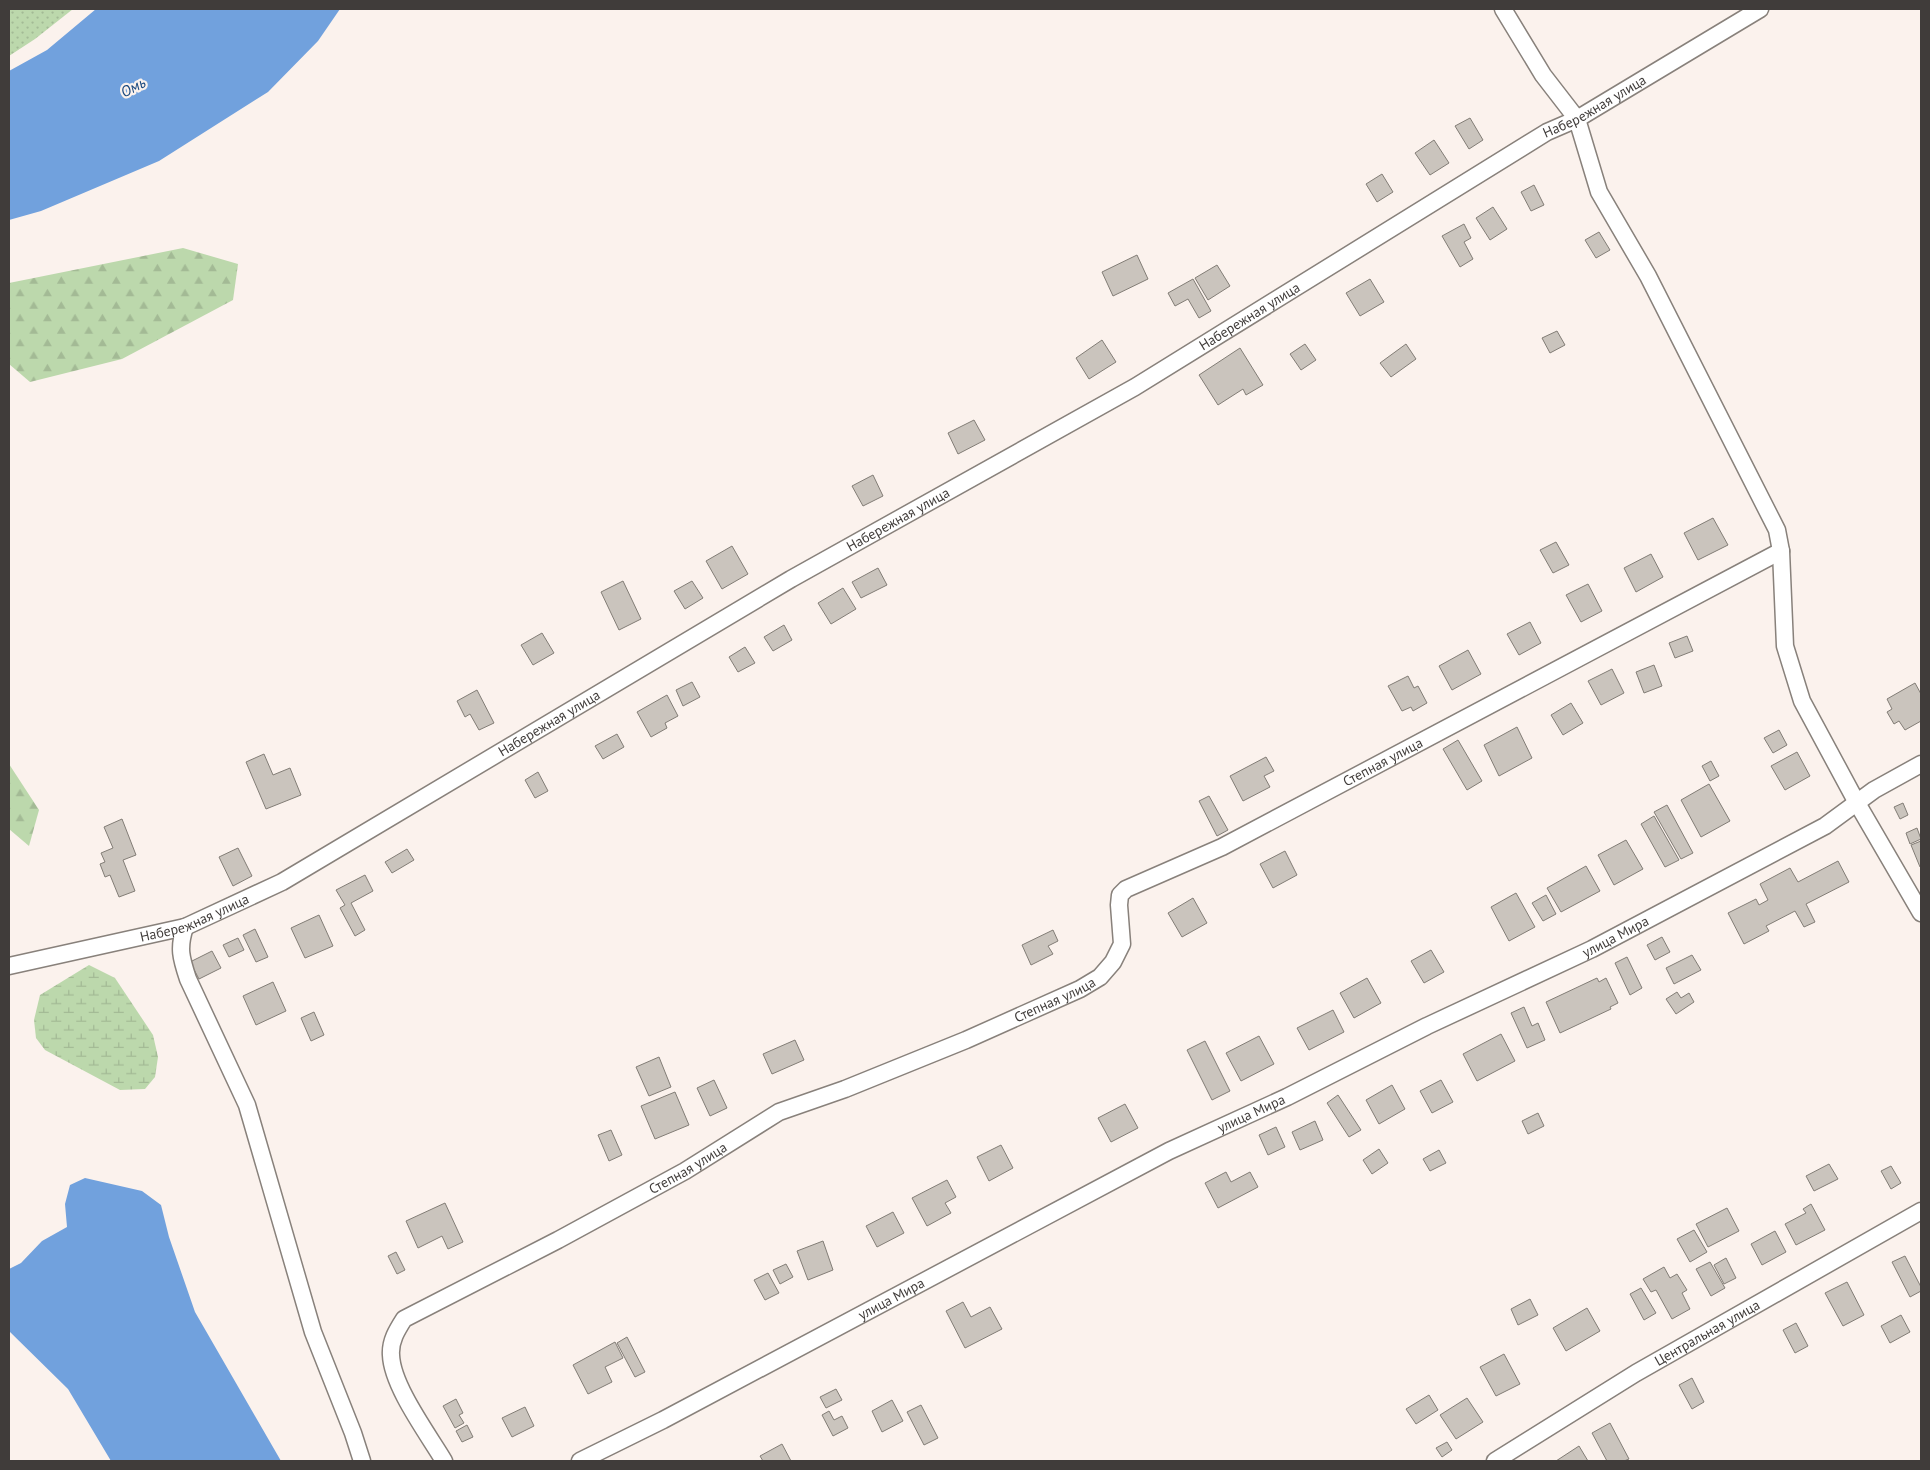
<svg xmlns="http://www.w3.org/2000/svg" width="1930" height="1470" font-family="'PT Sans',sans-serif">
  <style>
    .green { fill: url(#green-dots) }
    .forest { fill: url(#forest-firs) }
    .wetland { fill: url(#wetland-marsh) }
    .water { fill: #71a1dd }
    .building { fill: #cac4bd; stroke: #827d76 }
    .lines { fill: none; stroke-linecap: round; stroke-linejoin: round }
    .street-casing { stroke: #88817b; stroke-width: 19 }
    .street { stroke: #fff; stroke-width: 16 }
    .labels { text-anchor: middle; dominant-baseline: central; stroke-width: 4.5; stroke-linejoin: round; paint-order: stroke }
    .street-label { font-size: 14px; fill: #403c3a; stroke: #fbf2ed }
    .water-label { font-size: 15px; font-style: italic; fill: #18477e; stroke: #fbf2ed }
  </style>
  <defs>
    <pattern id="green-dots" width="8" height="8" patternUnits="userSpaceOnUse" patternTransform="scale(1.25)"><rect width="8" height="8" fill="#bcd8ac"/><path d="M2 2h.1M6 6h.1" fill="none" stroke="#a3ba95" stroke-width="1.8" stroke-linecap="round"/></pattern>
    <pattern id="forest-firs" width="22" height="20" patternUnits="userSpaceOnUse" patternTransform="scale(1.25)"><rect width="22" height="20" fill="#bcd8ac"/><path d="M5 1l3.5 6h-7zM16 11l3.5 6h-7z" fill="#a3ba95"/></pattern>
    <pattern id="wetland-marsh" width="20" height="14" patternUnits="userSpaceOnUse" patternTransform="scale(1.25)"><rect width="20" height="14" fill="#bcd8ac"/><path d="M1 5h8M5 5V1M11 12h8M15 12V8" fill="none" stroke="#a3ba95"/></pattern>
  </defs>
  <rect width="100%" height="100%" fill="#fbf2ed"/>
  <path class="green" d="M9,9H73L35,39L9,56Z"/>
  <g class="forest">
    <path d="M183,248L238,264L233,300L122,359L30,382L9,364V283Z"/>
    <path d="M9,764L39,810L29,846L9,829Z"/>
  </g>
  <path class="wetland" d="M89,965L115,978L153,1035L158,1057L155,1077L145,1089L120,1090L45,1050L36,1038L34,1020L40,995Z"/>
  <g class="water">
    <path d="M96,9H340L318,41L268,92L159,161L41,211L9,220V71L47,50Z"/>
    <path d="M85,1178L142,1191L161,1205L169,1237L195,1312L281,1461H111L68,1389L9,1331V1269L21,1263L42,1241L67,1227L65,1204L70,1185Z"/>
  </g>
  <g class="building">
    <path d="M1470,118L1483,140L1469,149L1455,126Z"/>
    <path d="M1434,140L1449,163L1430,175L1415,153Z"/>
    <path d="M1382,174L1393,192L1377,202L1366,184Z"/>
    <path d="M1534,185L1544,205L1531,211L1521,192Z"/>
    <path d="M1493,207L1507,229L1490,240L1476,218Z"/>
    <path d="M1464,224L1471,238L1464,242L1473,259L1460,267L1442,236Z"/>
    <path d="M1599,232L1610,250L1596,258L1585,240Z"/>
    <path d="M1137,255L1148,279L1113,296L1102,272Z"/>
    <path d="M1217,265L1230,286L1208,300L1195,278Z"/>
    <path d="M1193,279L1211,311L1199,318L1188,299L1175,306L1168,293Z"/>
    <path d="M1370,279L1384,302L1360,316L1346,293Z"/>
    <path d="M1557,331L1565,345L1550,353L1542,338Z"/>
    <path d="M1102,340L1116,362L1089,379L1076,358Z"/>
    <path d="M1305,344L1316,360L1301,370L1290,354Z"/>
    <path d="M1406,344L1416,359L1391,377L1380,363Z"/>
    <path d="M1240,348L1263,385L1246,395L1243,389L1218,405L1199,375Z"/>
    <path d="M974,420L985,440L958,454L948,433Z"/>
    <path d="M873,475L883,496L863,506L852,486Z"/>
    <path d="M1713,518L1728,545L1698,560L1684,533Z"/>
    <path d="M1556,542L1569,565L1553,573L1540,550Z"/>
    <path d="M732,546L748,574L722,589L706,561Z"/>
    <path d="M1651,554L1663,577L1636,592L1624,568Z"/>
    <path d="M878,568L887,585L861,598L852,582Z"/>
    <path d="M623,581L641,619L619,630L601,592Z"/>
    <path d="M692,581L703,598L685,609L674,591Z"/>
    <path d="M1588,584L1602,611L1581,622L1566,595Z"/>
    <path d="M843,588L856,609L831,624L818,603Z"/>
    <path d="M1530,622L1541,643L1519,655L1507,634Z"/>
    <path d="M784,625L792,640L773,651L764,637Z"/>
    <path d="M542,633L554,653L533,665L521,645Z"/>
    <path d="M1687,636L1693,651L1675,658L1669,643Z"/>
    <path d="M745,647L755,663L738,672L729,657Z"/>
    <path d="M1468,650L1481,674L1452,690L1439,666Z"/>
    <path d="M1654,665L1662,686L1644,693L1636,672Z"/>
    <path d="M1612,669L1624,693L1601,705L1588,681Z"/>
    <path d="M1408,676L1414,688L1418,686L1427,703L1413,711L1411,707L1402,711L1388,686Z"/>
    <path d="M692,682L700,697L683,706L676,690Z"/>
    <path d="M1915,683L1921,694V721L1905,730L1899,721L1894,724L1887,712L1892,709L1887,699Z"/>
    <path d="M477,690L494,723L479,730L470,714L465,717L457,701Z"/>
    <path d="M667,695L678,716L665,723L667,728L651,737L637,712Z"/>
    <path d="M1571,703L1583,723L1563,735L1551,715Z"/>
    <path d="M1517,727L1532,758L1499,776L1484,745Z"/>
    <path d="M1779,730L1787,745L1773,753L1764,738Z"/>
    <path d="M617,734L624,747L603,759L595,746Z"/>
    <path d="M1458,740L1482,781L1467,790L1443,749Z"/>
    <path d="M1797,752L1810,776L1785,790L1771,766Z"/>
    <path d="M264,754L273,775L290,768L301,795L266,809L246,762Z"/>
    <path d="M1266,757L1274,771L1264,776L1270,787L1243,801L1230,776Z"/>
    <path d="M1711,761L1719,776L1710,781L1702,766Z"/>
    <path d="M538,772L548,791L535,798L525,780Z"/>
    <path d="M1709,784L1730,821L1701,837L1681,800Z"/>
    <path d="M1209,796L1228,830L1217,836L1199,801Z"/>
    <path d="M1903,803L1908,815L1900,819L1894,807Z"/>
    <path d="M1667,805L1693,853L1681,859L1654,812Z"/>
    <path d="M1654,816L1679,860L1665,867L1641,824Z"/>
    <path d="M122,819L136,855L123,860L135,891L119,897L110,875L105,877L100,864L105,862L101,853L113,848L104,827Z"/>
    <path d="M1917,828L1921,839L1910,844L1906,833Z"/>
    <path d="M1626,840L1643,869L1614,885L1598,855Z"/>
    <path d="M1921,841V866L1920,867L1911,845Z"/>
    <path d="M238,848L252,876L233,886L219,857Z"/>
    <path d="M407,849L414,860L392,873L385,862Z"/>
    <path d="M1285,851L1297,875L1273,888L1260,864Z"/>
    <path d="M1838,861L1849,882L1806,904L1815,922L1804,927L1795,911L1766,926L1769,931L1744,944L1728,913L1756,899L1759,905L1768,900L1760,884L1790,868L1798,882Z"/>
    <path d="M1586,866L1600,891L1561,912L1547,888Z"/>
    <path d="M365,875L373,891L351,903L365,930L355,936L340,908L345,905L336,890Z"/>
    <path d="M1516,893L1535,927L1509,941L1491,907Z"/>
    <path d="M1546,895L1556,914L1543,921L1532,903Z"/>
    <path d="M1193,898L1207,923L1182,937L1168,913Z"/>
    <path d="M319,915L333,946L305,958L291,928Z"/>
    <path d="M255,929L268,957L256,962L243,935Z"/>
    <path d="M1053,930L1058,941L1048,946L1053,954L1031,965L1022,945Z"/>
    <path d="M1662,937L1670,952L1655,960L1647,945Z"/>
    <path d="M238,938L244,950L229,957L223,945Z"/>
    <path d="M1431,950L1444,972L1424,983L1411,961Z"/>
    <path d="M212,951L221,968L199,979L190,962Z"/>
    <path d="M1692,955L1701,970L1674,984L1666,968Z"/>
    <path d="M1627,957L1642,988L1630,995L1615,963Z"/>
    <path d="M1367,978L1381,1003L1354,1018L1340,993Z"/>
    <path d="M1597,978L1599,982L1606,978L1618,1003L1610,1007L1611,1009L1560,1033L1546,1002Z"/>
    <path d="M273,982L286,1011L256,1025L243,996Z"/>
    <path d="M1677,992L1681,998L1689,993L1694,1002L1676,1014L1666,999Z"/>
    <path d="M1524,1007L1532,1026L1538,1023L1545,1040L1527,1048L1511,1013Z"/>
    <path d="M1333,1010L1344,1032L1309,1050L1297,1028Z"/>
    <path d="M314,1012L324,1035L311,1041L301,1018Z"/>
    <path d="M1501,1034L1515,1061L1477,1081L1463,1054Z"/>
    <path d="M1259,1036L1274,1064L1241,1081L1226,1053Z"/>
    <path d="M795,1040L804,1060L772,1074L763,1054Z"/>
    <path d="M1205,1041L1230,1091L1212,1100L1187,1050Z"/>
    <path d="M659,1057L671,1087L649,1096L636,1067Z"/>
    <path d="M714,1080L727,1108L710,1116L697,1088Z"/>
    <path d="M1441,1080L1453,1102L1432,1113L1420,1091Z"/>
    <path d="M1392,1085L1405,1109L1379,1124L1366,1100Z"/>
    <path d="M675,1092L689,1125L655,1139L641,1106Z"/>
    <path d="M1338,1095L1361,1130L1349,1137L1327,1103Z"/>
    <path d="M1125,1104L1138,1128L1111,1142L1098,1118Z"/>
    <path d="M1538,1113L1544,1126L1528,1134L1522,1121Z"/>
    <path d="M1315,1121L1323,1140L1300,1150L1292,1132Z"/>
    <path d="M1276,1127L1285,1147L1268,1155L1259,1135Z"/>
    <path d="M611,1130L622,1155L609,1161L598,1135Z"/>
    <path d="M1001,1145L1013,1168L989,1181L977,1157Z"/>
    <path d="M1379,1149L1388,1163L1372,1174L1363,1160Z"/>
    <path d="M1439,1150L1446,1163L1430,1171L1423,1159Z"/>
    <path d="M1829,1164L1838,1179L1814,1191L1806,1176Z"/>
    <path d="M1891,1166L1901,1183L1891,1189L1881,1171Z"/>
    <path d="M1226,1172L1231,1182L1250,1172L1258,1187L1218,1208L1205,1183Z"/>
    <path d="M947,1180L956,1197L945,1203L951,1213L927,1226L912,1198Z"/>
    <path d="M445,1203L463,1242L448,1249L442,1236L418,1248L406,1221Z"/>
    <path d="M1811,1204L1825,1230L1796,1245L1785,1224L1806,1213L1803,1209Z"/>
    <path d="M1727,1208L1739,1231L1708,1247L1696,1224Z"/>
    <path d="M893,1212L904,1233L877,1247L866,1226Z"/>
    <path d="M1694,1230L1707,1252L1690,1262L1677,1239Z"/>
    <path d="M1775,1231L1786,1252L1762,1265L1751,1244Z"/>
    <path d="M823,1241L833,1270L808,1280L797,1251Z"/>
    <path d="M396,1252L405,1270L397,1274L388,1256Z"/>
    <path d="M1905,1256L1921,1287V1291L1910,1297L1892,1262Z"/>
    <path d="M1726,1258L1736,1278L1724,1284L1714,1265Z"/>
    <path d="M1710,1262L1725,1288L1711,1296L1696,1269Z"/>
    <path d="M786,1264L793,1277L780,1284L773,1270Z"/>
    <path d="M1664,1267L1670,1278L1677,1274L1687,1290L1682,1293L1690,1309L1672,1319L1656,1290L1651,1292L1643,1279Z"/>
    <path d="M768,1273L779,1293L765,1300L754,1280Z"/>
    <path d="M1847,1282L1864,1315L1843,1326L1825,1293Z"/>
    <path d="M1641,1288L1656,1313L1644,1320L1630,1294Z"/>
    <path d="M1530,1299L1538,1315L1518,1325L1511,1309Z"/>
    <path d="M963,1302L971,1317L990,1307L1002,1329L965,1348L946,1311Z"/>
    <path d="M1587,1308L1600,1331L1566,1351L1553,1328Z"/>
    <path d="M1901,1315L1910,1332L1890,1343L1881,1326Z"/>
    <path d="M1796,1323L1808,1346L1795,1353L1783,1330Z"/>
    <path d="M627,1337L645,1372L635,1377L617,1343Z"/>
    <path d="M615,1342L623,1358L605,1367L612,1382L588,1394L573,1365Z"/>
    <path d="M1504,1354L1520,1384L1496,1396L1480,1367Z"/>
    <path d="M1692,1378L1704,1402L1692,1409L1679,1385Z"/>
    <path d="M836,1389L842,1400L826,1408L820,1397Z"/>
    <path d="M1429,1395L1438,1410L1416,1424L1406,1409Z"/>
    <path d="M1467,1398L1483,1422L1456,1439L1440,1415Z"/>
    <path d="M456,1399L463,1413L459,1415L464,1423L455,1428L443,1406Z"/>
    <path d="M892,1400L903,1421L882,1432L872,1411Z"/>
    <path d="M921,1405L938,1438L924,1445L907,1412Z"/>
    <path d="M525,1407L534,1426L512,1437L502,1418Z"/>
    <path d="M829,1411L834,1420L842,1416L848,1428L833,1436L822,1415Z"/>
    <path d="M1610,1423L1629,1459L1624,1461H1607L1592,1433Z"/>
    <path d="M467,1425L473,1437L462,1442L456,1431Z"/>
    <path d="M1447,1442L1452,1450L1442,1457L1436,1448Z"/>
    <path d="M782,1444L791,1461H763L760,1456Z"/>
    <path d="M1579,1446L1588,1461H1556Z"/>
  </g>
  <g class="lines">
    <g class="street-casing">
      <g id="street">
        <path d="M1503,9L1543,75L1577,119L1599,192L1648,276L1777,530L1781,551L1785,646L1802,701L1857,803L1921,913"/>
        <path d="M185,927C178,948 181,958 188,979L247,1105L313,1332L353,1433L362,1461"/>
        <path id="s1" d="M9,966L185,927L282,882L791,579L1135,387L1547,132L1577,119L1760,9"/>
        <path id="s2" d="M444,1461C428,1434 392,1386 391,1355C390,1341 397,1330 404,1319L558,1240L685,1171L779,1112L845,1089L966,1040L1080,989L1100,977L1113,962L1122,944L1119,905L1120,895L1126,889L1222,847L1781,551"/>
        <path id="s3" d="M580,1461L663,1420L1169,1151L1287,1097L1427,1026L1592,949L1825,826L1874,790L1921,764"/>
        <path id="s4" d="M1495,1461L1636,1373L1921,1211"/>
      </g>
    </g>
    <use href="#street" class="street"/>
  </g>
  <g class="labels">
    <g class="street-label">
      <text stroke="none"><textPath href="#s1" startOffset="1812">Набережная улица</textPath></text>
      <text stroke="none"><textPath href="#s1" startOffset="1408">Набережная улица</textPath></text>
      <text stroke="none"><textPath href="#s1" startOffset="1002">Набережная улица</textPath></text>
      <text stroke="none"><textPath href="#s1" startOffset="598">Набережная улица</textPath></text>
      <text stroke="none"><textPath href="#s2" startOffset="1320">Степная улица</textPath></text>
      <text stroke="none"><textPath href="#s1" startOffset="192">Набережная улица</textPath></text>
      <text stroke="none"><textPath href="#s3" startOffset="1161">улица Мира</textPath></text>
      <text stroke="none"><textPath href="#s2" startOffset="885">Степная улица</textPath></text>
      <text stroke="none"><textPath href="#s3" startOffset="756">улица Мира</textPath></text>
      <text stroke="none"><textPath href="#s2" startOffset="480">Степная улица</textPath></text>
      <text stroke="none"><textPath href="#s3" startOffset="351">улица Мира</textPath></text>
      <text stroke="none"><textPath href="#s4" startOffset="248">Центральная улица</textPath></text>
    </g>
    <g class="water-label">
      <text transform="translate(133 87) rotate(-27)">Омь</text>
    </g>
  </g>
  <rect width="1930" height="1470" fill="none" stroke="#403c3a" stroke-width="20"/>
</svg>
